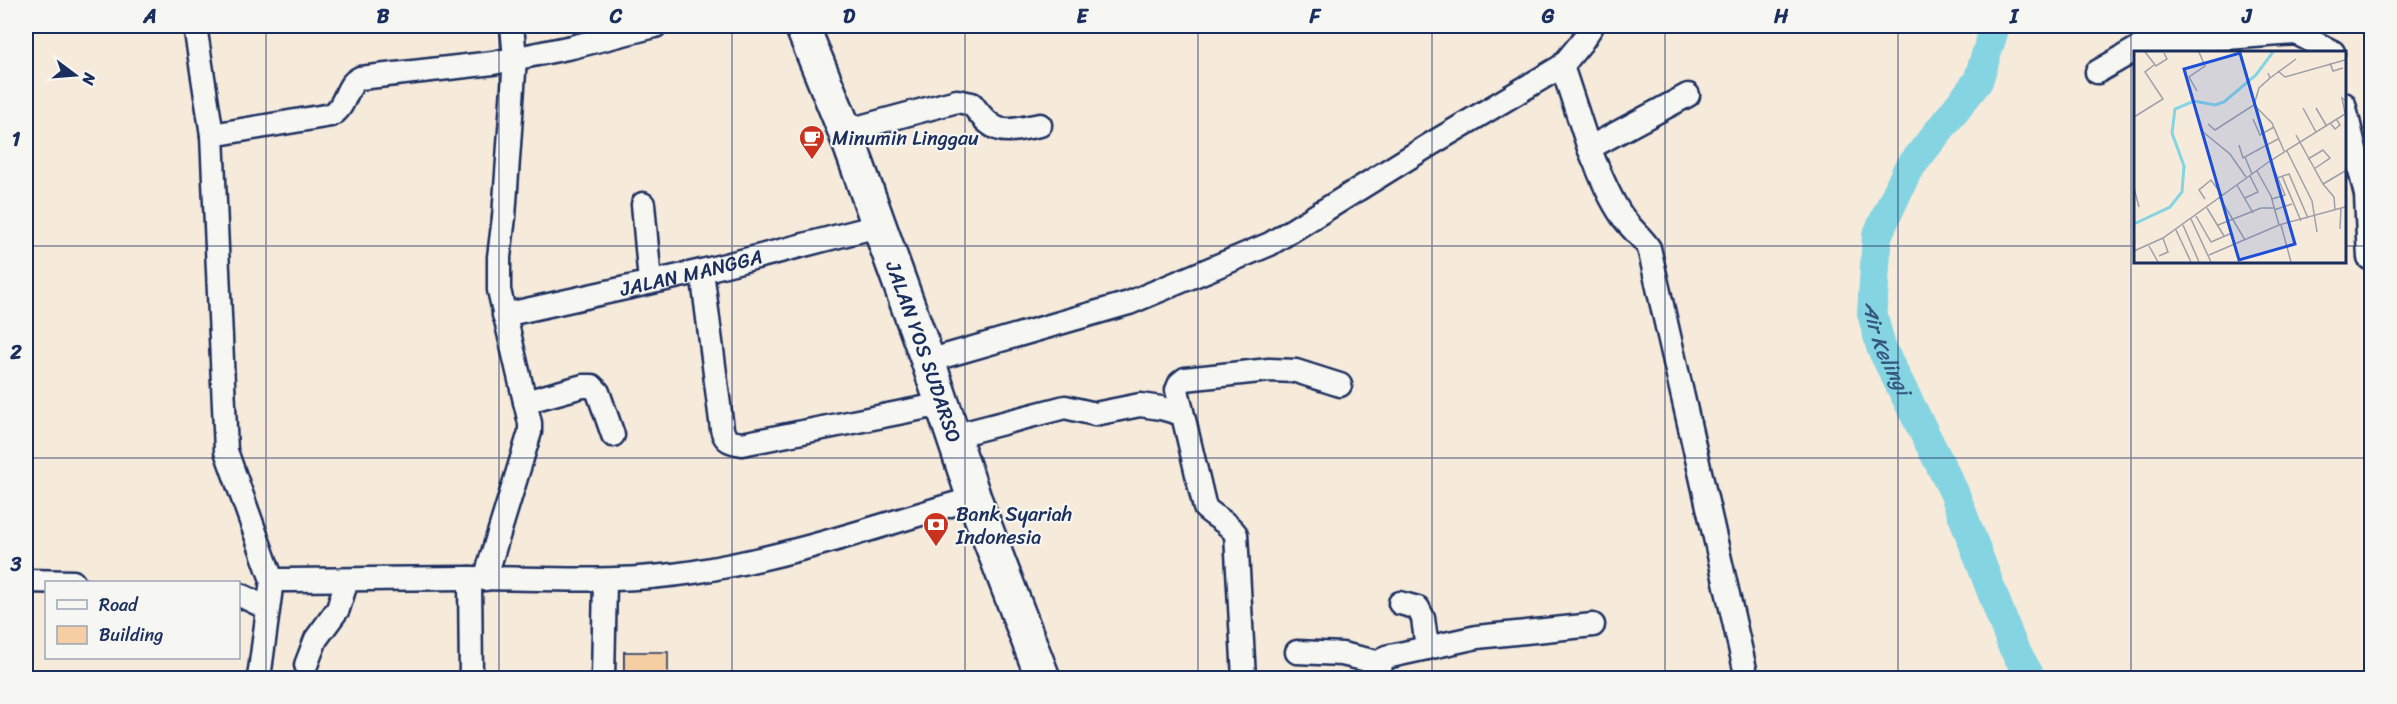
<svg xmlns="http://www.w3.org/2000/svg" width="2397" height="704" viewBox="0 0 2397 704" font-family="Sriracha,sans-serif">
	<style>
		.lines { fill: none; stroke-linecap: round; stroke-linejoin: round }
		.river { stroke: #85d4e2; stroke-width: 30 }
		.minor-casing { stroke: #1b2f5e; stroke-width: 27 }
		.highway-casing { stroke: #1b2f5e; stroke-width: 38 }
		.minor { stroke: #f6f6f2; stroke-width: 22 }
		.highway { stroke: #f6f6f2; stroke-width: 33 }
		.wall { fill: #d3b18d; stroke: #1b2f5e; stroke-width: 1.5 }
		.building { fill: #f5cea4; stroke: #1b2f5e; stroke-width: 1.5 }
		.grid { fill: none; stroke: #1b2f5e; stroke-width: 1.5; stroke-opacity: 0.55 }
		.labels { text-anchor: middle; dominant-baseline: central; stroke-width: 4.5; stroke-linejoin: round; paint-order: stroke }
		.poi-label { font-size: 20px; fill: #1b2f5e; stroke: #f6f6f2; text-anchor: start }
		.street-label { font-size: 20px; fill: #1b2f5e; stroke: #f6f6f2 }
		.water-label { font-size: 21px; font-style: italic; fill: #36587f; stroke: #f6f6f2 }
		.inset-river { fill: none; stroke: #85d4e2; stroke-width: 3 }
		.inset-road { fill: none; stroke: #9e9fa9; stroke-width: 1.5 }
		.view { fill: #1d4ed8; fill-opacity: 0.15; stroke: #1d4ed8; stroke-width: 3 }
		.inset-edge { fill: none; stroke: #1b2f5e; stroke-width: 3 }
		.neatline { fill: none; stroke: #1b2f5e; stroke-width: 2 }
		.grid-label { font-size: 20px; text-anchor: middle; font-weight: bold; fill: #1b2f5e }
	</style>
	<rect width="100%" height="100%" fill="#f6eadb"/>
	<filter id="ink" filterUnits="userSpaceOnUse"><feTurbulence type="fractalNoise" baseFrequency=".0167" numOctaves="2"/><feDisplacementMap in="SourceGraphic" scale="12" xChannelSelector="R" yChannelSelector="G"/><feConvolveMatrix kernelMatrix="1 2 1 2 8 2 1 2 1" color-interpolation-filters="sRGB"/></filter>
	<g filter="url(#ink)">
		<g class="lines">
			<path class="river" id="s1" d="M1995 26 1978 81 1907 171 1877 236 1872 313 1881 347 1954 492 2012 645 2031 678"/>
			<defs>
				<g id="minor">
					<path d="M195 26 212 135 226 451 272 580 259 678"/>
					<path d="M1562 66 1589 148"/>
					<path d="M2097 72 2145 44 2296 33 2333 52"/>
					<path d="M1688 95 1589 148C1599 171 1608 196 1622 216 1630 228 1641 236 1649 248L1747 678"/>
					<path d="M2344 104 2366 195 2369 258H2372"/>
					<path d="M845 131 957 101 972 104C996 137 1003 132 1040 125"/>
					<path d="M212 135 331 115C347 107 344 85 360 78L493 63 572 47 655 26"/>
					<path d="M643 204 650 282"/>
					<path d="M702 271 722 429C725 441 730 442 742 444L943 404"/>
					<path id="s2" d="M504 315 702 271 878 226"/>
					<path d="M928 361 1129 303 1270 244 1431 144 1562 66 1581 43 1592 26"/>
					<path d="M525 402 583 386H592L598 392 613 435"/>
					<path d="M953 436 1065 407 1095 414 1140 405 1161 408 1182 414"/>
					<path d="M470 578 471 678"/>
					<path d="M485 579 530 432V423L499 290V257L504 217 515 58 512 26"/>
					<path d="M272 580C337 580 402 578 467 578 543 578 618 584 694 572 789 557 882 525 974 498"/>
					<path d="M26 581 73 582"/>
					<path d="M238 594 267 608"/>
					<path d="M1400 603 1418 608 1423 618 1427 648"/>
					<path d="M1297 652 1342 654 1381 663"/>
					<path d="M306 665 316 639 338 609 347 580"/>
					<path d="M603 678 605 581"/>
					<path d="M1244 678 1236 534C1227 522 1216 518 1205 508L1177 390 1180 383 1185 379 1269 370 1296 371 1340 385"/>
					<path d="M1379 678 1381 663 1386 657 1477 637 1593 625"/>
				</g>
				<g id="highway">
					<path id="s3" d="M802 26 845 131 928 361 974 498 1043 678"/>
				</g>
			</defs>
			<use href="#minor" class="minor-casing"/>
			<use href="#highway" class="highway-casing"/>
			<use href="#minor" class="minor"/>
			<use href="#highway" class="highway"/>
		</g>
		<path class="wall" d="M624 652 668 678H624Z"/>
		<path class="building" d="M624 652H668V678H630V674H624Z"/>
	</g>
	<path class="grid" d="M266 26V678M499 26V678M732 26V678M965 26V678M1198 26V678M1432 26V678M1665 26V678M1898 26V678M2131 26V678M26 246H2136M2344 246H2372M26 458H2372"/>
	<defs>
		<symbol id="cafe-pin" viewBox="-11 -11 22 30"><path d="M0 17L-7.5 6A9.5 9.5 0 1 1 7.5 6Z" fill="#c8321e" stroke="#f6f6f2"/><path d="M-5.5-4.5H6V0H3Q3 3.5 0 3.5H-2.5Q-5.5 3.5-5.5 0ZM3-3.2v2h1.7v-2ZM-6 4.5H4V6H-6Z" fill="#fff"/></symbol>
		<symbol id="bank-pin" viewBox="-11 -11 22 30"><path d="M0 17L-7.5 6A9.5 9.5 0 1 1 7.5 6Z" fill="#c8321e" stroke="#f6f6f2"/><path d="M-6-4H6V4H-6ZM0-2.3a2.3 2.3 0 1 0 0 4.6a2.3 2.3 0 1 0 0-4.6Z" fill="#fff"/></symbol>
	</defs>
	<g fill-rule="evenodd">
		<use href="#cafe-pin" x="797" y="123" width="30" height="40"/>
		<use href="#bank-pin" x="921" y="510" width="30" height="40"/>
	</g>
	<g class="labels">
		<g class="poi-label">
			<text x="832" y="138">Minumin Linggau</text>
			<text x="956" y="514">Bank Syariah<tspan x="956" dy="23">Indonesia</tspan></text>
		</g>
		<g class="street-label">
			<text stroke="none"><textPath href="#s2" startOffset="192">JALAN MANGGA</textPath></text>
			<text stroke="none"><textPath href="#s3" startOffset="348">JALAN YOS SUDARSO</textPath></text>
		</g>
		<g class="water-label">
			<text stroke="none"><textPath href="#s1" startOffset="360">Air Kelingi</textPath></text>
		</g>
	</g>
	<g transform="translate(2134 51)">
		<rect width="212" height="212" fill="#f6eadb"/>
		<path class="inset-river" d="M0 173 36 156 48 141 50 115 38 82 41 58 60 50 81 54 90 51 122 24 139 1"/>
		<path class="inset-road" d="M11 1 22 15 33 8 30 2M196 12 199 20 209 17M144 20 151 26 211 9M136 27 162 8M63 40 55 26 71 15 65 1M120 54 138 72 150 100M169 57 182 81M182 57 192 74M211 62 208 47 211 49M0 66 29 48 11 21 20 14M119 68 126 84 140 76M74 73 81 79 120 54 125 37 136 27 134 22M197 73 201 78 206 74 203 69M69 81 96 103 112 126M162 84 189 133 200 146 201 159M105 94 109 107 144 88M153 100 178 150 183 181M111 106 118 123M174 108 189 99 196 107 180 118M137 111 151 144 138 148M123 120 137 145 145 174M148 125 167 170M143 127 155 123 174 167M189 133 211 120M103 134 119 162M0 137 5 156M86 147 111 189M111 147 124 141 116 125M71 148 65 139 77 129 88 144M73 157 90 185M140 159 158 153M62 165 77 191 98 182M57 168 77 211M49 174 65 211M84 174 127 157H140M147 174 157 211M206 178 207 157M42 179 57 211M15 195 24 211M0 200 29 187 136 110 211 63M75 204 145 174 211 156M25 205 34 201 29 187"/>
		<path class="view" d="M106 2 161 193 105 209 50 18Z"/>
		<rect width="212" height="212" class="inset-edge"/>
	</g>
	<rect width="2397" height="704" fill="none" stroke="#f6f6f2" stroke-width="66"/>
	<rect x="45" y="581" width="195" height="78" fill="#f6f6f2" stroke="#9ea6b7" stroke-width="1.5"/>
	<rect x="57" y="600" width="30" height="9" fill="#f6f6f2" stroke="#9ea6b7" stroke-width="1.5"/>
	<text x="99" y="611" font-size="18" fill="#1b2f5e">Road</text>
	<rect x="57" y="626" width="30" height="18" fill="#f5cea4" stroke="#9ea6b7" stroke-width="1.5"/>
	<text x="99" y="641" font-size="18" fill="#1b2f5e">Building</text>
	<g transform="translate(75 75) rotate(106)" stroke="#f6f6f2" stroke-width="4.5" paint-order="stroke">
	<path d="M0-4.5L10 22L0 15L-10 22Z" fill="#1b2f5e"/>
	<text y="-9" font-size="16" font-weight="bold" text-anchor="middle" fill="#1b2f5e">N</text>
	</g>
	<rect x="33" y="33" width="2331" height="638" class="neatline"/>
	<g class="grid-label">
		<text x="150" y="23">A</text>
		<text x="383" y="23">B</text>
		<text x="616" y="23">C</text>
		<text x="849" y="23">D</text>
		<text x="1082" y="23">E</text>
		<text x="1315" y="23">F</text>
		<text x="1548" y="23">G</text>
		<text x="1781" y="23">H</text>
		<text x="2014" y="23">I</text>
		<text x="2247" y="23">J</text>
		<text x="16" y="146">1</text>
		<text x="16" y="359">2</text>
		<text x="16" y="571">3</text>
	</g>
</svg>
